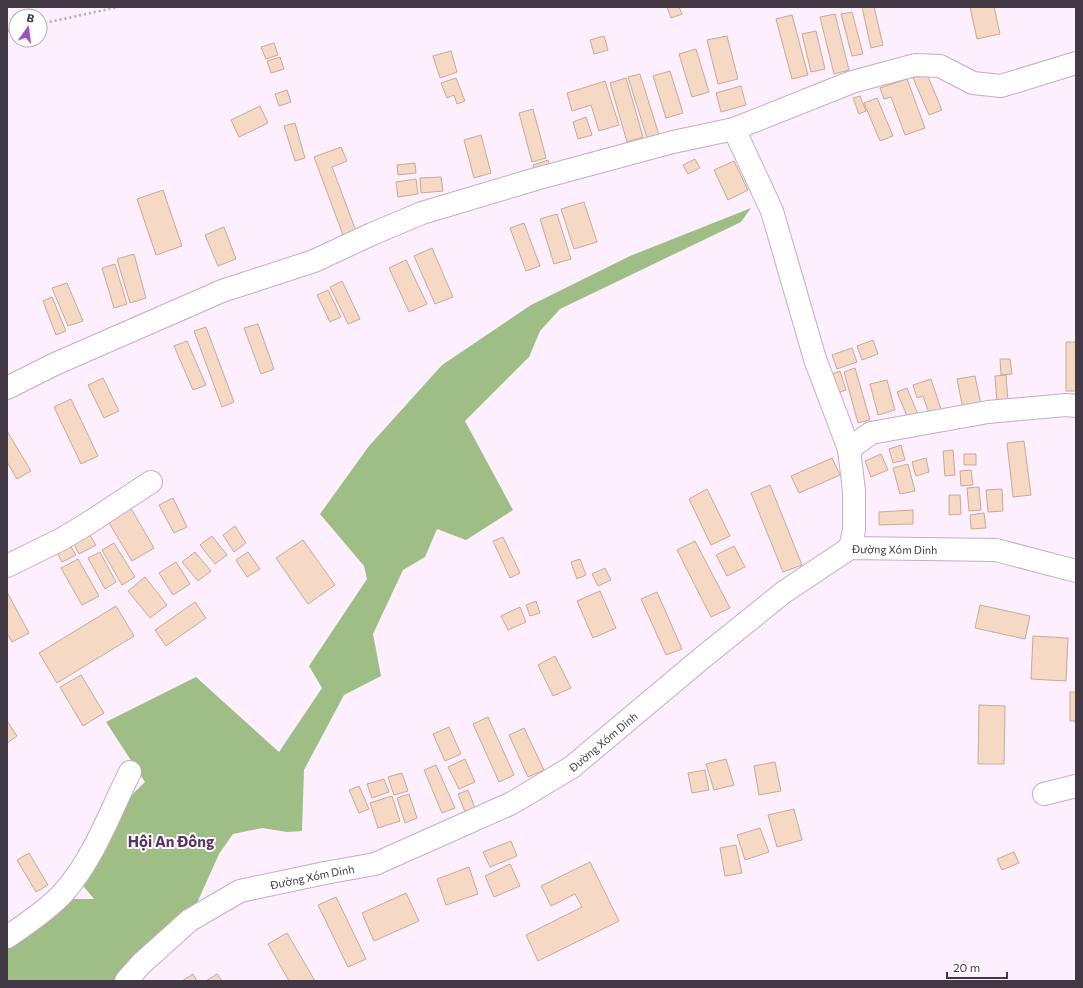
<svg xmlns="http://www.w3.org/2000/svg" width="1083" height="988" viewBox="0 0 1083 988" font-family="Commissioner,sans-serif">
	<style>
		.forest { fill: #9ebe85 }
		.building { fill: #f6d9c4; stroke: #c6aa97 }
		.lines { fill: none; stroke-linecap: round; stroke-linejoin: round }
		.minor-casing { stroke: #c3acc5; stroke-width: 24 }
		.path { stroke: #b6a9b7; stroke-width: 2.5; stroke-dasharray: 2 3; stroke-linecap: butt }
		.minor { stroke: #fff; stroke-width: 22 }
		.labels { text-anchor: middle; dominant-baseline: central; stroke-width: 4; stroke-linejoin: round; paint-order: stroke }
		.street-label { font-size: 11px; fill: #433944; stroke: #fff }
		.district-label { font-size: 15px; font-weight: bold; fill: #5a3269; stroke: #fff }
	</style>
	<rect width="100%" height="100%" fill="#fdeffe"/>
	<path class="forest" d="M751 208 741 222 560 309 540 331 529 357 465 421 513 510 466 540 437 529 425 557 403 570 373 634 381 676 344 695 304 770 302 831 287 832 262 828 233 834 219 854 197 903 116 981H7V935L64 899H94L80 882 94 832 145 782 106 722 196 677 279 752 322 688 309 666 367 579 364 566 320 514 369 446 442 365 531 305 630 256Z"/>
	<path class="building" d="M667 7H679L682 14 671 18Z
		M862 7H874L883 45 871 48Z
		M970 7H994L1000 34 977 39Z
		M852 12 863 54 852 56 841 14Z
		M835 14 849 70 834 74 820 17Z
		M792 15 808 75 792 79 776 19Z
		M816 31 825 69 811 72 802 34Z
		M604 36 608 50 594 54 590 40Z
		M727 36 738 79 718 84 707 40Z
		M274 43 278 55 266 59 261 47Z
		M696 49 709 92 692 97 679 54Z
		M451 51 457 72 440 78 433 56Z
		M280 57 284 69 271 73 267 61Z
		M670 71 683 113 666 118 653 76Z
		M926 72 942 110 929 115 913 78Z
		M640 74 659 135 647 138 628 77Z
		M456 78 465 101 457 104 454 95 447 98 441 83Z
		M626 78 643 137 627 142 610 83Z
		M907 79 925 128 905 135 891 97 884 99 880 88Z
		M605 81 619 125 599 131 591 105 572 111 567 93Z
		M741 86 746 105 721 112 716 93Z
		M287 90 291 102 279 106 275 94Z
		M860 96 866 111 859 114 853 98Z
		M877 98 893 136 880 141 864 103Z
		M260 106 268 123 239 137 231 120Z
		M533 109 546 158 532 162 519 113Z
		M586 117 592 135 578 139 573 122Z
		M295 123 305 158 295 161 284 126Z
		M481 135 491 173 474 178 464 140Z
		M341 147 347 161 332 167 356 231 343 235 314 157Z
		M695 159 700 168 688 174 683 165Z
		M548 160 552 174 537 178 533 165Z
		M734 161 748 190 728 200 714 170Z
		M415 163 416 173 398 175 397 165Z
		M441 177 443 191 421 193 420 178Z
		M416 179 418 194 398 197 396 182Z
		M163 190 182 246 156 255 137 199Z
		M584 202 597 242 574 249 561 209Z
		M557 214 571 259 554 264 540 219Z
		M524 223 540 266 526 271 510 228Z
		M224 227 236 259 218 266 205 235Z
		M432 248 453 297 435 304 414 256Z
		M134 254 146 298 130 303 117 259Z
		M406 260 427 304 409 312 389 268Z
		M115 264 127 304 114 308 102 268Z
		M342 281 360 319 348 324 330 287Z
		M67 283 83 321 68 326 52 288Z
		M328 290 341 317 330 322 317 295Z
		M52 297 66 331 56 335 43 301Z
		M258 324 274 369 261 374 244 328Z
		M206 327 234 402 222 407 194 331Z
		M873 340 878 354 862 360 857 346Z
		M187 341 206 385 193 390 174 346Z
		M1066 342H1076V391H1066Z
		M852 348 857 362 837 369 832 355Z
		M1000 359H1010L1012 374 1001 375Z
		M855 368 870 420 858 423 844 372Z
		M840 371 846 390 835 394 829 375Z
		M1006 375 1008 402 997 403 995 376Z
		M975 376 982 410 964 414 957 379Z
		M103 378 119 411 104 418 88 385Z
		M931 379 943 415 931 419 923 396 917 398 913 385Z
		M887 380 895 410 878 415 870 384Z
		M907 388 919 417 909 421 897 392Z
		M71 399 98 456 81 464 54 407Z
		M7 431 31 471 17 479 7 462Z
		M1024 441 1031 495 1013 497 1007 443Z
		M901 445 905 460 893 463 889 449Z
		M953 450 955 475 945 476 943 451Z
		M881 454 888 470 871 477 865 461Z
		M964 454H976V465H964Z
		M832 458 840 475 799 493 791 476Z
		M926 458 929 472 916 476 912 462Z
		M908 464 915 491 900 494 893 468Z
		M971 470 973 485 961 486 960 471Z
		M770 485 802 565 783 572 751 493Z
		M979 487 981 510 969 511 967 488Z
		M707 489 730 536 711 545 689 499Z
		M1002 489 1003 511 988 512 986 490Z
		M949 495H960L961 514 949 515Z
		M173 498 187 527 174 533 159 505Z
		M129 505 154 548 132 561 106 518Z
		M913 510V524L879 525V512Z
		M984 513 986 528 971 529 970 515Z
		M235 526 246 543 234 552 223 535Z
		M88 532 96 545 79 554 72 540Z
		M212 536 227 555 215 564 200 545Z
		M503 537 520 573 510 578 493 541Z
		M303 540 335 585 308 604 276 558Z
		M695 541 730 608 711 617 677 550Z
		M68 542 76 555 62 562 55 549Z
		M114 543 135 577 122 585 102 550Z
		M734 546 745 567 727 576 716 555Z
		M100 552 116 582 105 589 88 558Z
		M195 552 211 571 198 581 182 562Z
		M248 552 260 569 247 577 236 560Z
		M78 559 99 596 82 605 61 568Z
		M580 559 586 575 577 579 571 562Z
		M176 562 190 584 173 595 159 573Z
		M605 568 611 580 598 586 592 574Z
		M145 577 167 605 150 618 128 591Z
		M600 591 616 628 593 638 577 601Z
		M7 592 29 633 12 642 7 633Z
		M657 592 682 649 666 655 641 599Z
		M536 601 540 613 530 616 526 605Z
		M195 602 206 618 166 646 155 630Z
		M980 605 1030 616 1025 639 975 628Z
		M116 606 134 636 57 683 39 653Z
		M520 607 526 622 508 630 501 616Z
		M1033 636 1068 638 1066 681 1031 679Z
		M555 656 571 688 553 696 538 665Z
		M81 675 104 713 83 726 60 687Z
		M1070 692H1076V721H1070Z
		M979 705 1005 706 1004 764H978Z
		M488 717 514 775 499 782 473 724Z
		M7 721 17 736 7 743Z
		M449 727 461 754 445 761 433 734Z
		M524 728 544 770 528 777 509 735Z
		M465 759 475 782 459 789 448 767Z
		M726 759 734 785 714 790 706 764Z
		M775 762 781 791 759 795 754 766Z
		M436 765 455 808 442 813 424 770Z
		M705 770 709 790 692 793 688 773Z
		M402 773 408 791 394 795 388 777Z
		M384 779 389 792 372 798 367 784Z
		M359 786 369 809 359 813 349 790Z
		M468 790 475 808 465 812 458 794Z
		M409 794 417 818 405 823 397 798Z
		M392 796 400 821 378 828 370 803Z
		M794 809 802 840 777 847 768 815Z
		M760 828 769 852 745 860 737 835Z
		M511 841 517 856 490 867 483 852Z
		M736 845 742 873 725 876 720 848Z
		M1014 852 1019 863 1002 870 997 859Z
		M29 853 48 885 36 892 17 860Z
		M590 862 619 921 538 961 526 935 582 907 575 894 551 906 541 886Z
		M510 864 520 886 494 897 485 876Z
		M469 867 478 894 446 905 437 879Z
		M406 893 419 921 374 941 362 913Z
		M336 897 366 959 348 967 318 905Z
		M287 933 315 981H289L268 944Z
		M193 974 197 981H182Z
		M217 974 222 981H206Z"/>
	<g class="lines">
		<defs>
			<g id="minor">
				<path d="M734 129 772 211 815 359 849 449 854 491V530L850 548"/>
				<path d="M7 388 55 364 222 291 314 261 372 234 422 213 536 179 673 142 734 129 852 82 915 65 940 66 973 83 1001 86 1076 63"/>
				<path d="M849 449 871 433 988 412 1066 405 1076 406"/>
				<path d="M7 566 60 540 87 524 151 482"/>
				<path d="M1044 794 1076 786"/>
				<path d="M7 937C25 925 50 908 64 892 94 858 110 812 130 772"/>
				<path id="s1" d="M126 981 141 964 190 920 240 891 325 873 375 864 512 803 572 767 702 658 784 592 850 548 996 550 1076 571"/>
			</g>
		</defs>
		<use href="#minor" class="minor-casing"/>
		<path class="path" d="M40 24 118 7
			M7 31 16 29"/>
		<use href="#minor" class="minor"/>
	</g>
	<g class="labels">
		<g class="street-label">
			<text stroke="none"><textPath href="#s1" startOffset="903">Đường Xóm Dinh</textPath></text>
			<text stroke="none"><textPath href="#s1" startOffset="544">Đường Xóm Dinh</textPath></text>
			<text stroke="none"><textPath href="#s1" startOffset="220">Đường Xóm Dinh</textPath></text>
		</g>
		<g class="district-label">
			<text x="171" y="841">Hội An Đông</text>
		</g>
	</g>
	<rect width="1083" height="988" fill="none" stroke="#433944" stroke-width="16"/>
	<g transform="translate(28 28) rotate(14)"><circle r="19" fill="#ffffff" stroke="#b4b0b4"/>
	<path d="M0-3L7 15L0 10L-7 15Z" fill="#a250c0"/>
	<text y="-6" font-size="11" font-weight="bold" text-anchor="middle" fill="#433944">B</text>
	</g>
	<path d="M947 972v6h60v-6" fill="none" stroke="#433944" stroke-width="2"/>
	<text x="953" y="972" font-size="12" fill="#433944" stroke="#ffffff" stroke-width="3" paint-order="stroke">20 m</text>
</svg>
